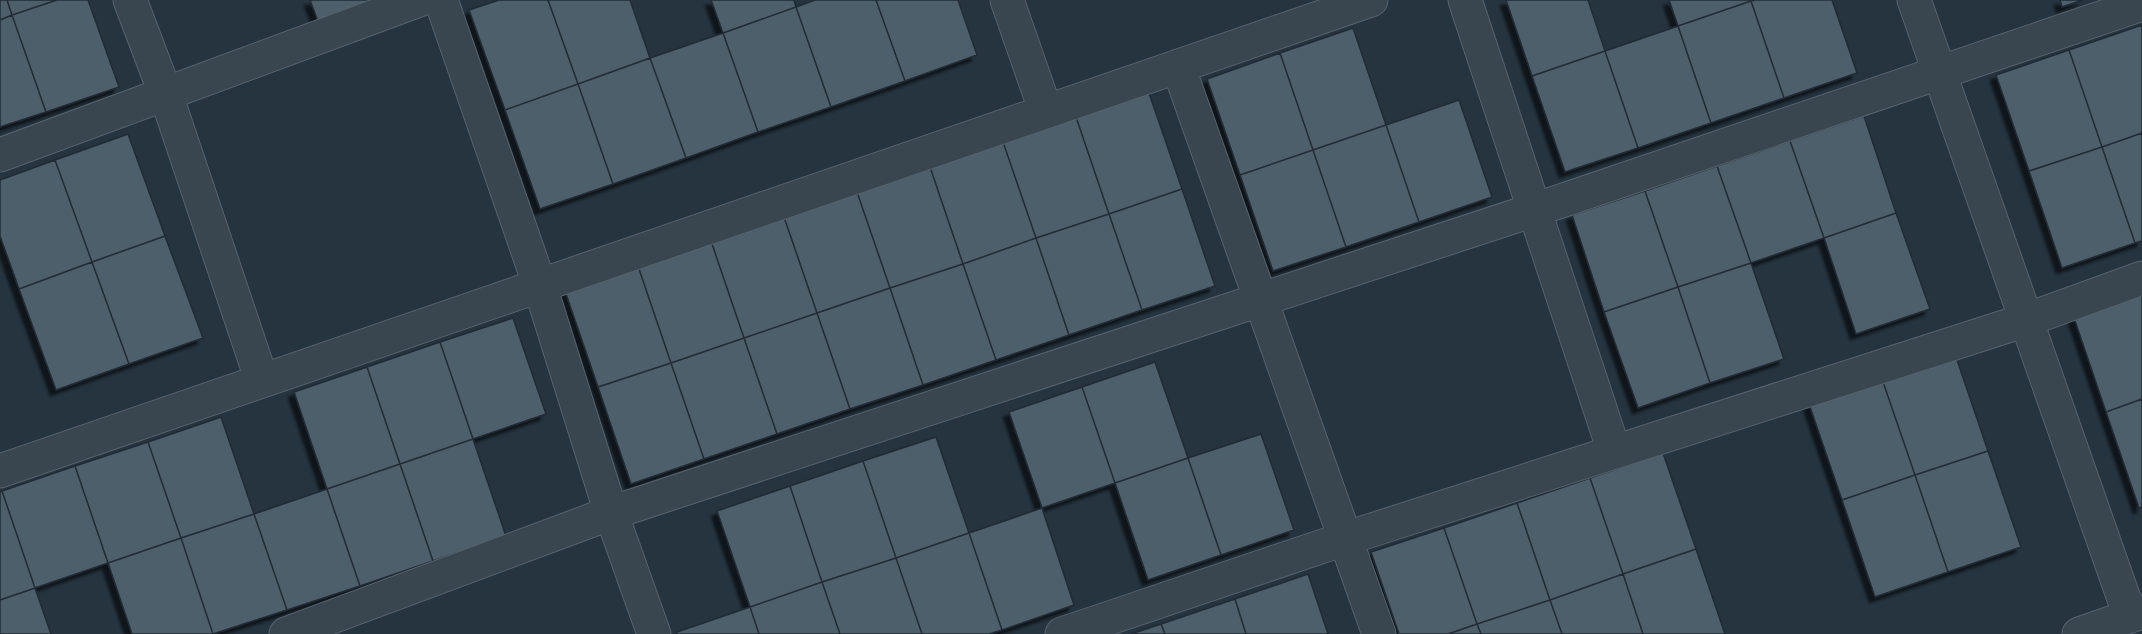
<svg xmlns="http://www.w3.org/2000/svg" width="2142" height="634" viewBox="0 0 2142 634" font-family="'Work Sans',sans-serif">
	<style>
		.building { fill: #4e5e6a; stroke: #202c36; stroke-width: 1.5; filter: url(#shadow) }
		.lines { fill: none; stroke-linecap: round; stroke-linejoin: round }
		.minor-casing { stroke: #57636d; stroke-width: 35 }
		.tertiary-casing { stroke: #57636d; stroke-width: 35 }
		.minor { stroke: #39454f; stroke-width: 33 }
		.tertiary { stroke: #39454f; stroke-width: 33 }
	</style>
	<defs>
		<filter id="shadow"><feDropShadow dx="-5.5" dy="5.5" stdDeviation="1.5" flood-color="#0009"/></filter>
	</defs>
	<rect width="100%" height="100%" fill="#25343f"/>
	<path class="building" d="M0 0H7L12 15 0 20Z
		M7 0H57L12 15Z
		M57 0H88L119 87 46 112 12 15Z
		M310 0H387L319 24Z
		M499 0H548L578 84 505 110 469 10Z
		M548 0H630L650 58 578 84Z
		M711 0H794L796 7 723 33Z
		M815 0H876L905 81 831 107 796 7Z
		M876 0H958L977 55 905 81Z
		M1506 0H1588L1605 51 1532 76Z
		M1669 0H1751V1L1678 26Z
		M1755 0H1832L1857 73 1784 98 1751 1Z
		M2060 0H2083L2062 7Z
		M1751 1 1784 98 1711 123 1678 26Z
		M796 7 831 107 758 132 723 33Z
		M12 15 46 112 0 127V20Z
		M2142 25V133L2102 147 2069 50Z
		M1678 26 1711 123 1638 148 1605 51Z
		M1353 28 1386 125 1313 150 1280 53Z
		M723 33 758 132 686 158 650 58Z
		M2069 50 2102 147 2029 171 1996 75Z
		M1605 51 1638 148 1565 172 1532 76Z
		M1280 53 1313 150 1240 175 1207 79Z
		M650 58 686 158 613 184 578 84Z
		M578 84 613 184 540 209 505 110Z
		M1149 93 1182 189 1109 214 1076 117Z
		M1459 100 1492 197 1419 222 1386 125Z
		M1864 116 1896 213 1824 238 1790 141Z
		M1076 117 1109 214 1036 238 1003 142Z
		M1386 125 1419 222 1346 247 1313 150Z
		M2142 133V241L2135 243 2102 147Z
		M128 134 165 236 92 262 55 160Z
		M1790 141 1824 238 1751 263 1717 166Z
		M1003 142 1036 238 963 264 930 167Z
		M2102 147 2135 243 2062 268 2029 171Z
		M1313 150 1346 247 1273 271 1240 175Z
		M55 160 92 262 19 289 0 236V180Z
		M1717 166 1751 263 1678 287 1645 191Z
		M930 167 963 264 890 288 857 192Z
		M1182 189 1215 286 1142 310 1109 214Z
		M1645 191 1678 287 1604 312 1572 215Z
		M857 192 890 288 817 313 784 217Z
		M1896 213 1930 309 1856 334 1824 238Z
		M1109 214 1142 310 1069 335 1036 238Z
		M784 217 817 313 744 338 711 241Z
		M165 236 203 338 129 364 92 262Z
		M1036 238 1069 335 996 360 963 264Z
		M711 241 744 338 671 363 638 266Z
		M92 262 129 364 56 390 19 289Z
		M1751 263 1784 359 1710 383 1678 287Z
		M963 264 996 360 923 385 890 288Z
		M638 266 671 363 598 387 565 291Z
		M1678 287 1710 383 1638 408 1604 312Z
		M890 288 923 385 850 409 817 313Z
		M2142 291V399L2106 412 2073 315Z
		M817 313 850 409 777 434 744 338Z
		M513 318 546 414 473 439 440 342Z
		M744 338 777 434 704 459 671 363Z
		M440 342 473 439 400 464 367 367Z
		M1955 354 1988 451 1915 475 1882 379Z
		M1155 362 1188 458 1115 483 1082 387Z
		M671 363 704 459 631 484 598 387Z
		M367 367 400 464 327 489 294 392Z
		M1882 379 1915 475 1842 500 1809 404Z
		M1082 387 1115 483 1042 508 1009 412Z
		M2142 399V507L2139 508 2106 412Z
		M221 417 254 514 181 538 148 442Z
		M1261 434 1294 530 1221 555 1188 458Z
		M936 437 969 533 896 558 863 461Z
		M473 439 506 536 433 561 400 464Z
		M148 442 181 538 108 563 75 466Z
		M1988 451 2021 547 1948 572 1915 475Z
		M1663 453 1696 549 1623 574 1590 478Z
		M1188 458 1221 555 1148 580 1115 483Z
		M863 461 896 558 822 582 790 486Z
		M400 464 433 561 360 586 327 489Z
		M75 466 108 563 35 588 2 491Z
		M1915 475 1948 572 1875 597 1842 500Z
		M1590 478 1623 574 1550 600 1517 503Z
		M790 486 822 582 750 607 717 511Z
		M327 489 360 586 287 610 254 514Z
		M2 491 35 588 0 600V492Z
		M1517 503 1550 600 1477 624 1444 528Z
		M1042 508 1074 605 1002 630 969 533Z
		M254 514 287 610 213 634 181 538Z
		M1444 528 1477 624 1448 634H1399L1371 552Z
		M969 533 1002 630 989 634H922L896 558Z
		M181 538 213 634H132L108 563Z
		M1696 549 1725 634H1643L1623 574Z
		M896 558 922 634H840L822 582Z
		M1308 574 1328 634H1246L1235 599Z
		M1623 574 1643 634H1562L1550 600Z
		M822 582 840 634H759L750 607Z
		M35 588 51 634H0V600Z
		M1235 599 1246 634H1165L1161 624Z
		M1550 600 1562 634H1481L1477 624Z
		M750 607 759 634H677V632Z
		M1161 624 1165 634H1131Z
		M1477 624 1481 634H1448Z"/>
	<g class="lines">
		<defs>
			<path id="minor" d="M130 0 166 95 262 381
				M441 0 540 286 611 513 654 634
				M1007 0 1046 112
				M1465 0 1614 451
				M1178 66 1379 634
				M0 155 419 0
				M0 471 1371 0
				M286 634 611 513 1558 202 2142 4
				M1062 634 1344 539 2026 320 2142 278"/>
			<path id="tertiary" d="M1914 0 2130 616
				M2079 634 2142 612"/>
		</defs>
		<use href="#minor" class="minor-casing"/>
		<use href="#tertiary" class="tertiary-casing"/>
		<use href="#minor" class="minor"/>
		<use href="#tertiary" class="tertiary"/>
	</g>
</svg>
